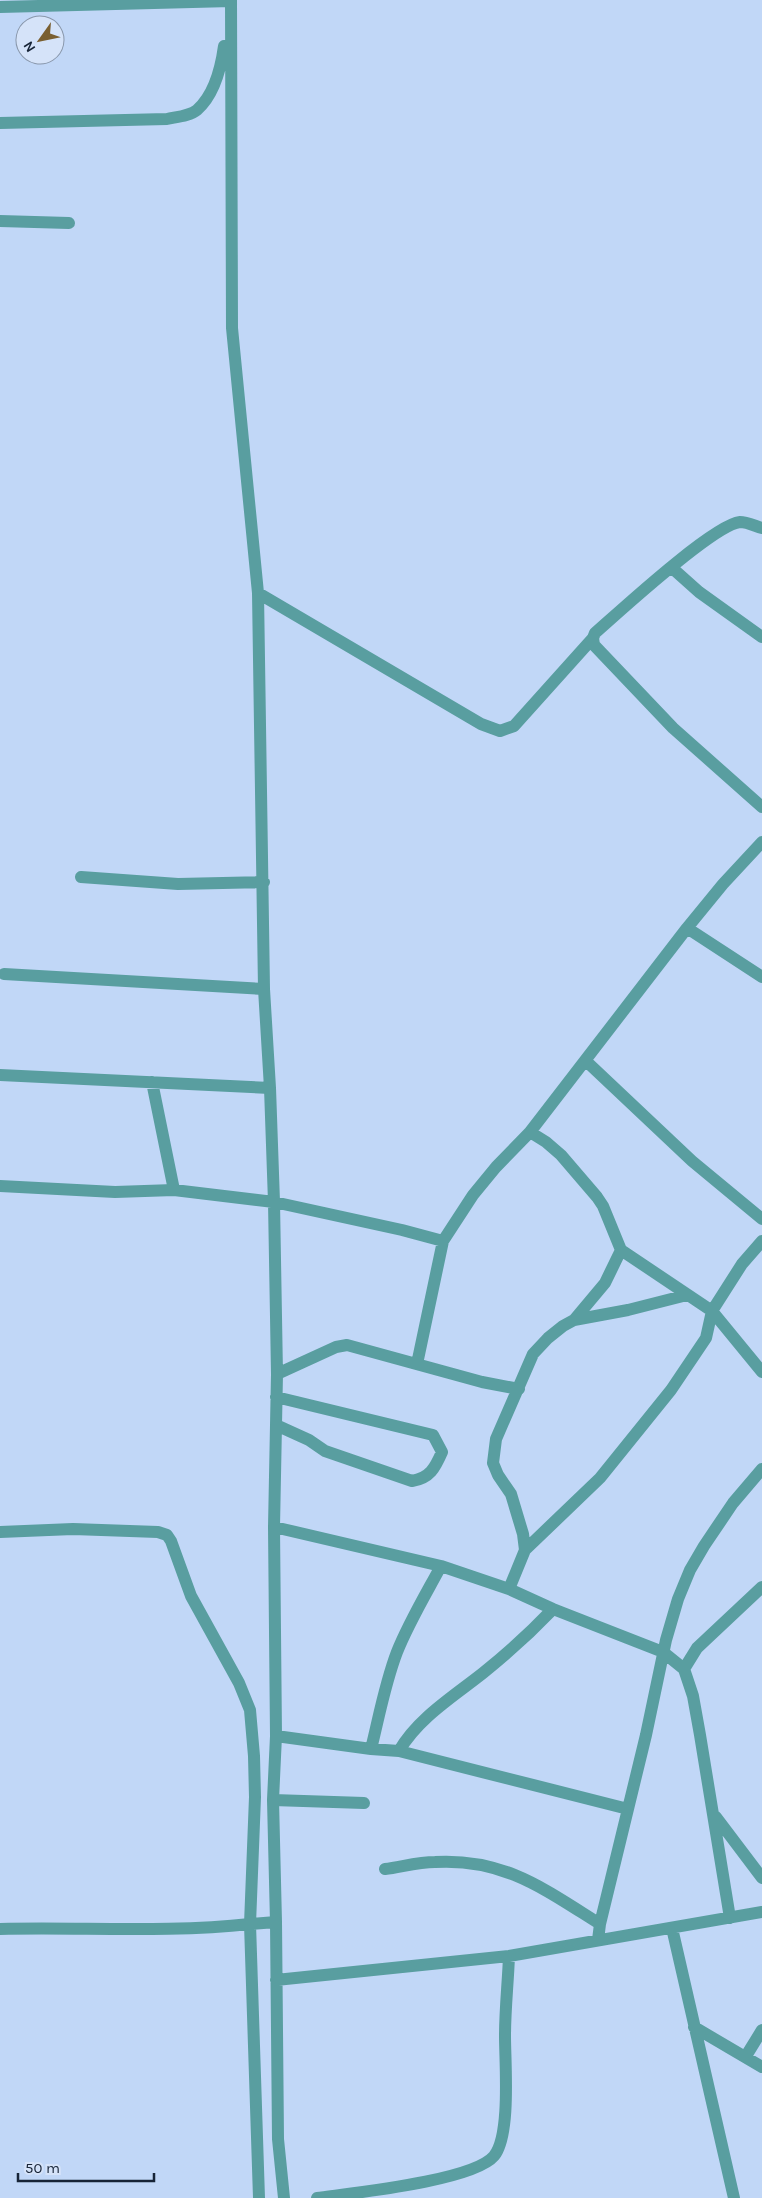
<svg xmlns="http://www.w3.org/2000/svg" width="762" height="2198" viewBox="0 0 762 2198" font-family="Karla,sans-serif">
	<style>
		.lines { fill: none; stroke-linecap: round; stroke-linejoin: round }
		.street { stroke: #599ea0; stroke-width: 12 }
	</style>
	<rect width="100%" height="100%" fill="#c1d7f7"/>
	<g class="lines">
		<path class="street" d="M231 0 232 328 258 593 264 989 270 1088 274 1202 277 1374 274 1527 276 1736 273 1800 276 1922 278 2139 284 2198
			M0 7 231 1
			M0 123 167 119C176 117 190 116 197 110 215 94 221 68 224 46
			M0 221 69 223
			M671 567 699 592 762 637
			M258 593 481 724 500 731 514 726 593 638 595 633C619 612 713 525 740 522 747 522 755 526 762 528
			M593 638 594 645 673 728 762 807
			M81 877 178 884 264 882
			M687 928 762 977
			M4 974 264 989
			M586 1061 692 1161 762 1219
			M0 1075 270 1088
			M152 1082 174 1190
			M0 1186 115 1192 174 1190 274 1202 402 1230 443 1241 473 1195 496 1167 530 1132 687 928 723 884 762 842
			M621 1250 712 1311 762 1372
			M574 1320 628 1310 687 1295
			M417 1364 443 1241
			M277 1374 336 1347 347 1345 482 1382 519 1389
			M276 1425 309 1440 325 1451 412 1481C430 1478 435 1468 442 1452L433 1435 276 1397
			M274 1527 441 1566 509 1589 553 1609 663 1652 684 1669 693 1696 700 1735 730 1918
			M0 1532 73 1529 158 1532 167 1535 171 1541 191 1596 239 1683 250 1710 254 1756 255 1797 250 1924C167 1933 83 1927 0 1929
			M525 1550 523 1534 511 1494 498 1475 493 1463 496 1439 533 1354 548 1338 563 1326 574 1320 605 1283 621 1250 603 1206 597 1197 561 1155 546 1142 530 1132
			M509 1589 525 1550 600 1478 671 1390 706 1338 712 1311 742 1264 762 1241
			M684 1669 697 1648 762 1587
			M276 1736 371 1749 399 1751 628 1809
			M371 1749C379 1717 385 1683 397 1652 409 1622 426 1594 441 1566
			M399 1751C418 1718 454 1696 483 1673 508 1653 531 1632 553 1609
			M273 1800 364 1803
			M716 1817 762 1878
			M385 1869C401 1867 418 1862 435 1862 504 1858 544 1889 600 1924
			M672 1928 734 2198
			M598 1940 600 1924 646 1735 666 1640 678 1599 690 1570 704 1546 733 1503 762 1469
			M276 1980 509 1956 762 1912
			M694 2027 762 2067
			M746 2056 762 2030
			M259 2198 250 1924 276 1922
			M317 2198C352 2193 473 2181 494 2156 511 2135 505 2064 505 2036 505 2009 508 1983 509 1956"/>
	</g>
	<g transform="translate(40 40) rotate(237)"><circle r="24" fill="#d5e3f9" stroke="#8997ab"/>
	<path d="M0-4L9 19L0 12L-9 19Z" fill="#7a5f31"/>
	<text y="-8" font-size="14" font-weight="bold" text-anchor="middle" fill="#172437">N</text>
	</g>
	<path d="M18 2173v8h136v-8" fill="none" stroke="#172437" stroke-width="2.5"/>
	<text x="25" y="2173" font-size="15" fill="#172437" stroke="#d5e3f9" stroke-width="4" paint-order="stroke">50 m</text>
</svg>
